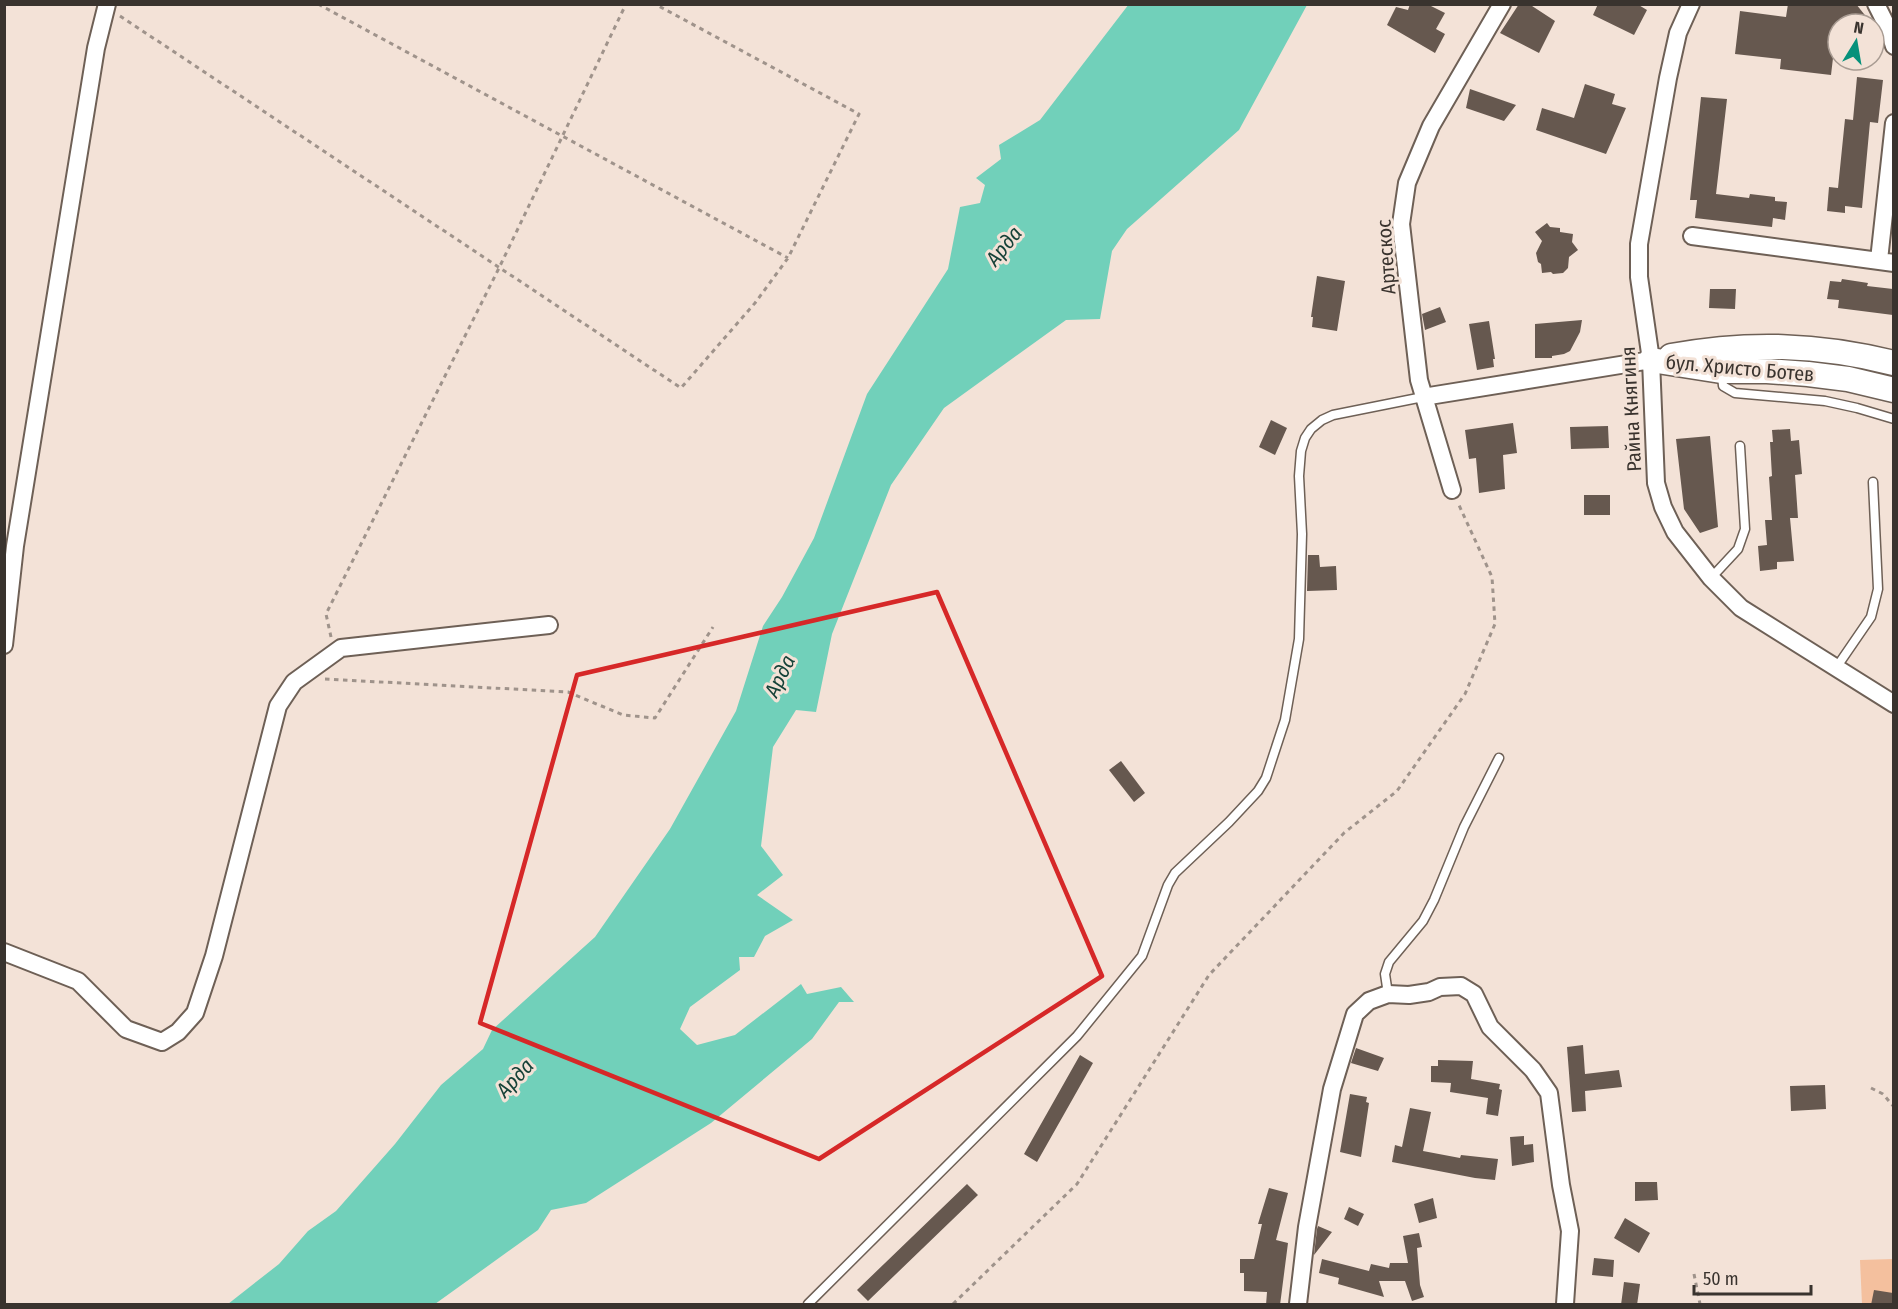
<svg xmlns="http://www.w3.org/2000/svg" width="1898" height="1309" viewBox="0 0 1898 1309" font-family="'Fira Sans Condensed',sans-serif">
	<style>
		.green { fill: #f4c09e }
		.water { fill: #71d0ba }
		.building { fill: #66584f }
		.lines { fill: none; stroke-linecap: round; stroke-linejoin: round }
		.lane-casing { stroke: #6e6056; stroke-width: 11 }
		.street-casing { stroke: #6e6056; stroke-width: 20 }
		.secondary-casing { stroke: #6e6056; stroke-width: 27 }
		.path { stroke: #9f938b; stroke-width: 3; stroke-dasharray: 4.5 4.5; stroke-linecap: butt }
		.lane { stroke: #fff; stroke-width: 8 }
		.street { stroke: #fff; stroke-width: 16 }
		.secondary { stroke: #fff; stroke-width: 24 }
		.marked { fill: none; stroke: #d62828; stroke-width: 4.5; stroke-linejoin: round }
		.labels { text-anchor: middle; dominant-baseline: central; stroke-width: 6; stroke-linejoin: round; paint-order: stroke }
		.street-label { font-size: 20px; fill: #39332e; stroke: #f3e2d7 }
		.water-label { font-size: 21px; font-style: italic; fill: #164238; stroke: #f3e2d7 }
	</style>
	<rect width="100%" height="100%" fill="#f3e2d7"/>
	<path class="green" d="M1893 1259V1304H1862L1860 1260Z"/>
	<path class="water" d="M1129 4 1307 5 1239 130 1127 229 1112 251 1100 319 1066 320 944 408 891 485 832 634 816 712 796 710 773 747 761 846 783 875 757 895 793 920 765 936 754 957H739L740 970 690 1007 680 1029 697 1045 735 1035 801 984 807 994 841 987 854 1002H839L812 1039 711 1123 586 1203 551 1210 538 1230 435 1304H228L279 1264 308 1231 336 1211 395 1144 441 1085 483 1049 492 1030 595 937 670 829 736 711 763 626 782 597 814 538 867 394 948 269 960 207 980 203 985 185 976 178 1001 159 999 145 1040 120Z"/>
	<path class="building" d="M1410 4H1427L1445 13 1436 29 1445 34 1435 53 1387 25 1396 7 1408 10Z
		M1519 4H1529L1555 21 1539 53 1500 33Z
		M1598 4H1637L1647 10 1634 35 1593 15Z
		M1788 4H1856L1872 24H1837L1831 75 1780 69 1781 59 1735 54 1740 11 1786 17Z
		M1857 77 1883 80 1878 123 1870 122 1862 208 1845 206V213L1827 211 1829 187 1838 188 1845 119 1853 120Z
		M1585 84 1615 94 1612 104 1626 108 1606 154 1536 130 1542 108 1574 118Z
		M1470 89 1516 105 1504 121 1466 108Z
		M1701 97 1727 99 1716 194 1749 198 1750 194 1775 197V201L1787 202 1785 220 1773 218 1772 227 1695 218 1697 200H1690Z
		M1547 223 1550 227 1560 228V232L1573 234 1572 242 1578 250 1569 257 1568 268 1563 273 1553 274 1551 272 1542 273 1541 264 1538 262 1536 253 1542 241 1535 232Z
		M1317 276 1345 281 1337 331 1312 327 1313 317H1311Z
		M1842 279 1868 283 1867 286 1893 289V315L1838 308 1839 300 1827 299 1830 281 1841 282Z
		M1710 289H1736L1735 309 1709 308Z
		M1440 307 1446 322 1425 330 1422 314Z
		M1582 320 1580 332 1570 351 1564 354 1552 356V358H1535V324Z
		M1489 321 1495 359H1493L1494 367 1477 370 1469 324Z
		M1271 420 1287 428 1275 455 1259 447Z
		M1513 423 1517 453 1503 455 1505 489 1479 493 1476 458 1469 459 1465 430Z
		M1608 426 1609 448 1571 449 1570 427Z
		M1790 429 1791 441 1799 440 1802 474 1795 475 1798 518H1790L1794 561 1777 562V569L1760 571 1758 546 1767 545 1765 520H1772L1769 477 1772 476 1770 442H1773L1772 430Z
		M1710 436 1718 527 1700 533 1684 509 1676 439Z
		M1584 495H1610V515H1584Z
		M1308 555H1319L1320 567 1336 566 1337 590 1307 591Z
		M1121 761 1145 793 1134 802 1109 770Z
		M1583 1045 1585 1074 1619 1070 1622 1087 1585 1091 1586 1111 1572 1112 1567 1047Z
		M1356 1048 1384 1058 1378 1071 1351 1063Z
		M1080 1055 1093 1063 1037 1162 1024 1154Z
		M1438 1060 1473 1061 1471 1079 1500 1084 1499 1089 1502 1090 1498 1116 1486 1114 1488 1098 1450 1092 1451 1083 1431 1082V1066H1438Z
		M1825 1085 1826 1109 1791 1111 1790 1086Z
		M1350 1094 1367 1097 1366 1102 1369 1103 1361 1157 1340 1152Z
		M1410 1108 1431 1112 1423 1151 1460 1158 1461 1155 1498 1159 1495 1180 1475 1178 1392 1162 1395 1145 1402 1147Z
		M1524 1136V1145L1533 1144 1534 1162 1512 1166 1510 1137Z
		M1635 1182H1657L1658 1200 1635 1201Z
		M967 1184 978 1195 868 1301 857 1290Z
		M1269 1188 1288 1193 1276 1240 1288 1243 1280 1305H1266L1267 1292 1244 1291V1273H1240V1259H1254L1262 1224H1258Z
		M1433 1198 1437 1218 1419 1223 1414 1204Z
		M1349 1207 1364 1214 1358 1226 1344 1219Z
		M1625 1218 1650 1233 1639 1253 1614 1238Z
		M1318 1226 1332 1232 1314 1255 1317 1229Z
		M1419 1233 1422 1247 1417 1248 1420 1285 1424 1297 1412 1301 1405 1281H1379L1384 1297 1338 1284 1339 1278 1319 1273 1322 1259 1369 1271 1371 1264 1389 1268 1390 1263H1408L1403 1236Z
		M1594 1258 1614 1260 1613 1277 1592 1275Z
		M1624 1282 1640 1284 1637 1305H1621Z
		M1874 1290 1893 1293V1305H1871Z"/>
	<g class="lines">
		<defs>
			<path id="lane" d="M1722 374 1723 386 1735 393 1825 401 1857 408 1894 419
				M1711 578 1738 549 1745 529 1740 446
				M1836 668 1871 617 1878 589 1873 482
				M1388 994 1385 974 1389 962 1423 921 1434 900 1464 827 1499 758
				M808 1304 1077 1036 1142 956 1168 885 1175 873 1229 822 1258 791 1266 778 1285 720 1299 639 1302 534 1299 476 1301 451 1305 438 1311 429 1322 420 1333 415 1423 397"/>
			<path id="street" d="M1691 4 1678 33 1668 78 1639 244V277L1651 360 1656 483 1663 507 1675 532 1711 578 1741 608 1894 704
				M1876 4 1889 30 1894 46
				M1692 236 1894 263
				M1879 260 1894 123
				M1423 397 1651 360
				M1452 490 1419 380 1401 224 1407 183 1431 126 1502 4
				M4 645 15 546 96 48 107 4
				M4 952 78 981 126 1029 162 1042 178 1032 195 1013 214 956 278 706 294 682 341 648 549 625
				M1298 1304 1307 1227 1332 1089 1355 1014 1369 1001 1388 994 1409 995 1429 992 1440 987 1461 986 1474 994 1490 1027 1533 1070 1549 1093 1561 1185 1570 1231 1565 1304"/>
			<path id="secondary" d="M1671 356C1748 342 1818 344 1894 363
				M1651 360 1721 371H1767L1808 374 1848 379 1894 390"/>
		</defs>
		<use href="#lane" class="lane-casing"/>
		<use href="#street" class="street-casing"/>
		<use href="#secondary" class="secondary-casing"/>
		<path class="path" d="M318 4 788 258
			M120 16 681 388 755 303 788 258 859 114 655 4
			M331 637 326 614 499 268 626 4
			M325 679 568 692 623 715 655 718 713 627
			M1871 1088 1883 1094 1894 1107
			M1694 1274 1700 1304
			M953 1304 1077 1184 1209 975 1344 833 1397 791 1465 694 1495 624 1492 577 1458 503"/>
		<use href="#lane" class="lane"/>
		<use href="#street" class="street"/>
		<use href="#secondary" class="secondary"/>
	</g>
	<path class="marked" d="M937 592 1102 976 819 1159 480 1023 577 675Z"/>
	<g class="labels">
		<g class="street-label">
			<text transform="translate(1386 257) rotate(-94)">Артескос</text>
			<text transform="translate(1740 368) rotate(5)">бул. Христо Ботев</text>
			<text transform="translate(1631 409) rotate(-93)">Райна Княгиня</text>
		</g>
		<g class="water-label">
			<text transform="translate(1004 246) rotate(-51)">Арда</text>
			<text transform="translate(780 676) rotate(-64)">Арда</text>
			<text transform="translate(515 1078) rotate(-47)">Арда</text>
		</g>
	</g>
	<rect width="1898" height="1309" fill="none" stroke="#39332e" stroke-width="12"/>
	<g transform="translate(1856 42) rotate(11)"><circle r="28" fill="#f3e2d7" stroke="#a99c93" stroke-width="1.5"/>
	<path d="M0-4.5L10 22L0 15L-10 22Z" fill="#06917b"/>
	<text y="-9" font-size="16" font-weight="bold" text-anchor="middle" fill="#39332e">N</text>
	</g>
	<path d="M1694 1285v9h117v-9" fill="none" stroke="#39332e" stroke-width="3"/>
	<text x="1703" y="1285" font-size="18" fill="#39332e" stroke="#f3e2d7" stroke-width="4.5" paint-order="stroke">50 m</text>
</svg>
